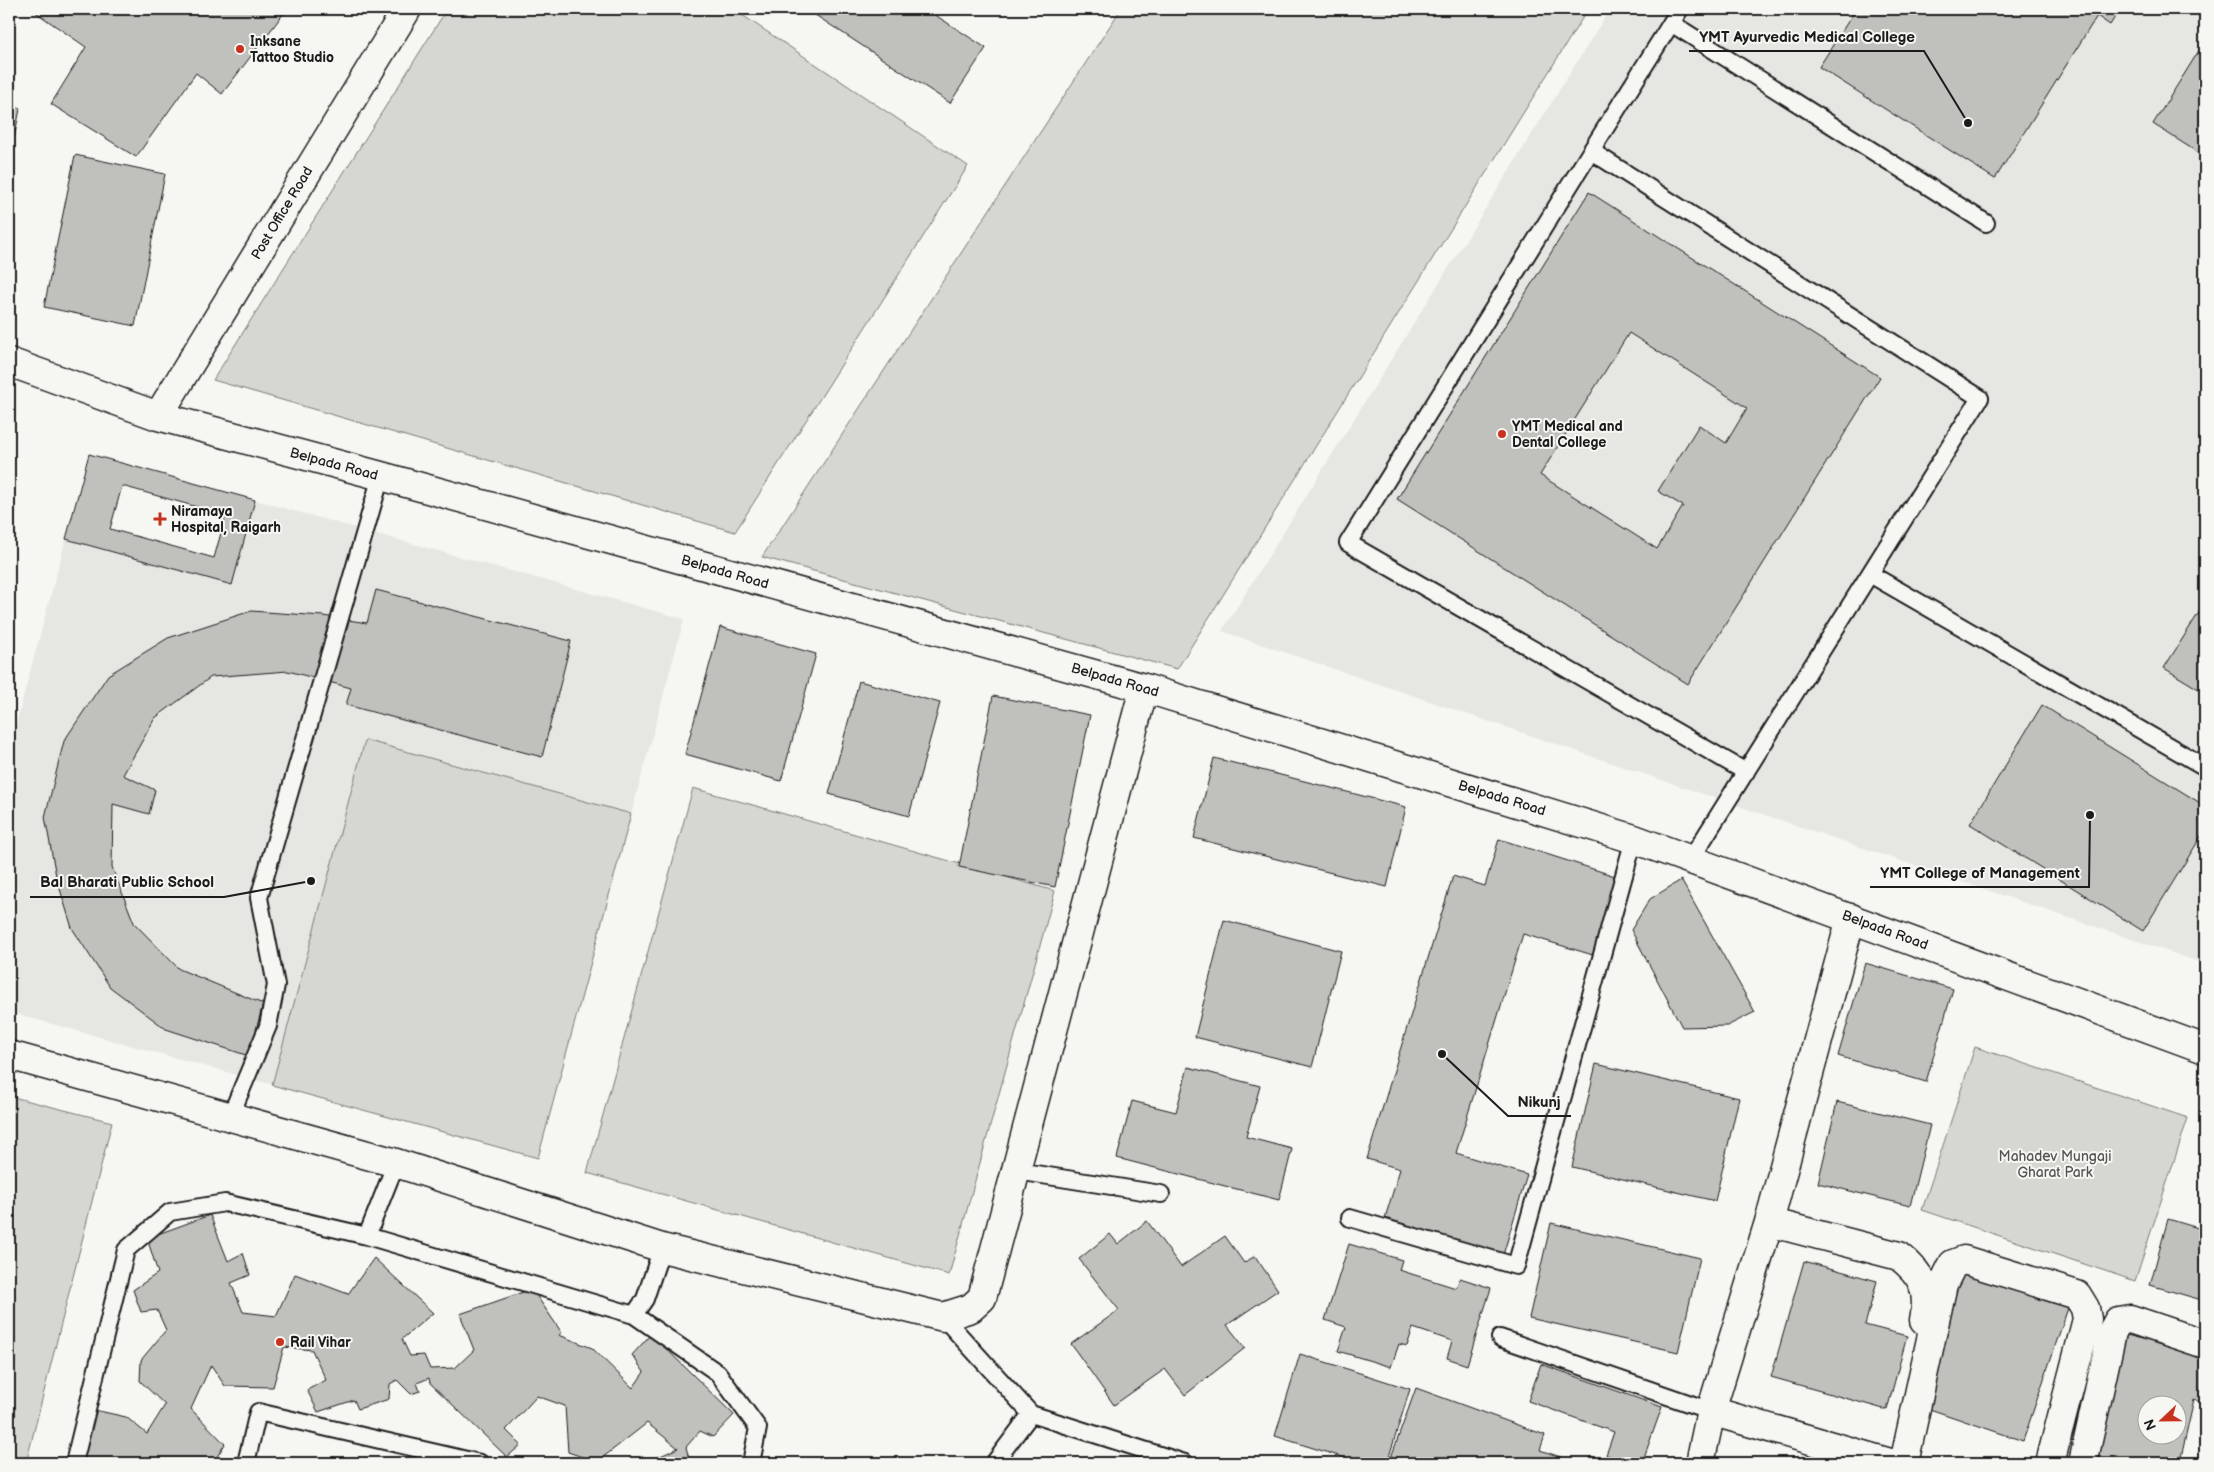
<svg xmlns="http://www.w3.org/2000/svg" width="2214" height="1472" viewBox="0 0 2214 1472" font-family="'Balsamiq Sans',sans-serif">
	<style>
		.built { fill: #e6e6e2 }
		.green { fill: #d6d6d2; stroke: #797977 }
		.building { fill: #c0c0bd; stroke: #1c1c1c; fill-rule: evenodd }
		.lines { fill: none; stroke-linecap: round; stroke-linejoin: round }
		.lane-casing { stroke: #1c1c1c; stroke-width: 20 }
		.street-casing { stroke: #1c1c1c; stroke-width: 31 }
		.secondary-casing { stroke: #1c1c1c; stroke-width: 31 }
		.lane { stroke: #f6f6f2; stroke-width: 16 }
		.street { stroke: #f6f6f2; stroke-width: 28 }
		.secondary { stroke: #f6f6f2; stroke-width: 28 }
		.poi-dot { fill: #c8321e; stroke: #f6f6f2; stroke-width: 2 }
		.labels { text-anchor: middle; dominant-baseline: central; stroke-width: 4; stroke-linejoin: round; paint-order: stroke }
		.poi-label { font-size: 14px; font-weight: bold; fill: #1c1c1c; stroke: #f6f6f2; text-anchor: start }
		.street-label { font-size: 14px; fill: #1c1c1c; stroke: #f6f6f2 }
		.park-label { font-size: 14px; fill: #545453; stroke: #f6f6f2 }
		.leader { fill: none; stroke: #1c1c1c; stroke-width: 2 }
		.callout-dot { fill: #1c1c1c; stroke: #f6f6f2; stroke-width: 2 }
		.callout-label { font-size: 15px; text-anchor: middle; font-weight: bold; fill: #1c1c1c; stroke: #f6f6f2; stroke-width: 4; stroke-linejoin: round; paint-order: stroke }
	</style>
	<rect width="100%" height="100%" fill="#f6f6f2"/>
	<filter id="ink" filterUnits="userSpaceOnUse"><feTurbulence type="fractalNoise" baseFrequency=".02" numOctaves="2"/><feDisplacementMap in="SourceGraphic" scale="10" xChannelSelector="R" yChannelSelector="G"/><feConvolveMatrix kernelMatrix="1 2 1 2 8 2 1 2 1" color-interpolation-filters="sRGB"/></filter>
	<g filter="url(#ink)">
		<path class="built" d="M1610 9H2205V964L1222 631Z
			M255 500 684 619 538 1158 9 1012V750L66 539 232 585Z"/>
		<path class="green" d="M447 9H733L968 166 735 532 213 380Z
			M1121 9H1588L1177 669 762 557Z
			M365 740 631 814 538 1158 272 1085Z
			M693 788 1055 891 949 1275 587 1173Z
			M1975 1047 2188 1118 2135 1281 1922 1210Z
			M9 1096 112 1122 26 1463H9Z"/>
		<path class="building" d="M31 9H287L222 94 196 73 136 157 51 104 86 47Z
			M806 9H926L986 48 950 103Z
			M1856 9H2120L2110 25 2097 16 1995 179 1819 67Z
			M2205 41V157L2153 124Z
			M9 102 20 109 9 163Z
			M75 155 165 174 135 326 44 307Z
			M1589 192 1880 377 1688 684 1397 499ZM1629 333 1747 408 1726 443 1699 425 1658 491 1683 506 1657 549 1540 475Z
			M89 454 255 500 232 585 66 539Z
			M122 486 226 515 214 558 110 529Z
			M376 590 571 641 542 757 346 705 351 688 288 671 211 677 155 718 123 775 155 790 149 814 113 804 112 867 134 923 179 969 263 1004 249 1056 166 1029 110 987 72 928 56 876 45 817 64 741 108 675 168 638 251 611 323 616 367 623Z
			M2205 603V693L2164 668Z
			M720 627 816 654 781 781 685 754Z
			M859 681 940 703 909 816 829 794Z
			M993 696 1090 715 1055 887 959 867Z
			M2042 705 2205 806V830L2143 931 1970 824Z
			M1214 758 1406 807 1387 887 1194 838Z
			M1499 839 1618 877 1593 955 1523 934 1456 1153 1527 1175 1503 1255 1385 1218 1400 1169 1367 1159 1453 876 1485 886Z
			M1681 880 1755 1012 1727 1026 1682 1027 1631 930 1650 899Z
			M1224 920 1341 951 1312 1067 1195 1037Z
			M1865 963 1953 989 1926 1082 1838 1056Z
			M1596 1064 1739 1098 1715 1201 1572 1167Z
			M1188 1067 1260 1086 1246 1137 1292 1149 1279 1200 1117 1158 1132 1101 1176 1112Z
			M1837 1102 1930 1125 1910 1206 1818 1183Z
			M210 1215 228 1261 243 1253 250 1275 231 1283 243 1312 276 1316 295 1274 348 1294 374 1258 433 1313 402 1339 410 1356 424 1355 430 1369 455 1368 474 1350 460 1314 532 1289 562 1333 559 1335 592 1348 633 1388 644 1372 632 1355 651 1334 734 1415 713 1437 700 1431 686 1447 690 1463H645L678 1448 647 1423 597 1462 568 1452 565 1406 537 1396 506 1430 521 1445 507 1457 430 1383 429 1378 417 1383 420 1391 411 1394 397 1380 390 1384 389 1399 358 1409 354 1400 318 1412 307 1390 326 1380 312 1350 284 1347 273 1387 225 1386 211 1365 191 1409 225 1444 213 1463H76L90 1409 126 1417 147 1434 165 1405 140 1381 141 1360 166 1330 157 1310 141 1312 133 1290 158 1273 147 1238Z
			M2168 1219 2205 1230V1301L2150 1285Z
			M1147 1221 1181 1267 1225 1236 1244 1263 1255 1256 1278 1290 1227 1325 1245 1348 1185 1395 1165 1369 1114 1405 1071 1344 1119 1310 1079 1259 1110 1234 1118 1244Z
			M1551 1223 1700 1258 1678 1352 1529 1318Z
			M1349 1244 1402 1260 1399 1270 1456 1288 1460 1278 1491 1288 1467 1365 1447 1358 1452 1341 1413 1328 1407 1346 1399 1344 1391 1367 1338 1351 1346 1327 1325 1320Z
			M1804 1261 1877 1281 1865 1325 1907 1336 1887 1410 1771 1377Z
			M1964 1269 2069 1305 2023 1441 1918 1405Z
			M2126 1335 2205 1354V1403L2194 1400 2180 1462 2185 1463H2097ZM2146 1404H2176V1434H2146Z
			M1300 1354 1410 1389 1387 1463H1361L1275 1436Z
			M1541 1364 1662 1407 1642 1463H1630L1606 1455 1614 1432 1528 1401Z
			M1416 1388 1545 1435 1540 1450 1578 1463H1389Z
			M1029 1456 1038 1463H1023Z
			M1590 1457 1614 1463H1588Z"/>
		<g class="lines">
			<defs>
				<path id="lane" d="M1680 9 1591 151 1980 398 1691 859
					M1671 23 1986 223
					M1591 151 1348 543 1746 772
					M1870 574 2205 767
					M230 1117 268 1026 276 985 259 898 381 476
					M1017 1171 1161 1194
					M1350 1218 1516 1266 1634 839
					M367 1236 396 1163
					M634 1315 645 1299 662 1248
					M943 1317 1031 1414 1185 1463
					M1500 1338 1711 1411
					M74 1463 126 1250 170 1212 225 1203 367 1236 634 1315 718 1373 758 1428 751 1463
					M246 1463 258 1412 480 1463
					M994 1463 1031 1414"/>
				<path id="street" d="M9 1055 396 1163 662 1248 943 1317 971 1308 982 1298 1144 688
					M1769 1222 1899 1256C1923 1275 1930 1290 1924 1320
					M1711 1411 1890 1463
					M1700 1463 1711 1411 1769 1222 1851 918
					M1904 1463 1943 1284 1953 1264 1964 1260 2077 1295 2085 1308 2087 1319 2050 1463
					M2083 1463 2112 1332 2118 1321 2130 1319 2205 1344"/>
				<path id="secondary" d="M9 362 158 416 381 476 1144 688 1634 839 2205 1049
					M158 416 407 9"/>
			</defs>
			<use href="#lane" class="lane-casing"/>
			<use href="#street" class="street-casing"/>
			<use href="#secondary" class="secondary-casing"/>
			<use href="#lane" class="lane"/>
			<use href="#street" class="street"/>
			<use href="#secondary" class="secondary"/>
		</g>
	</g>
	<g class="poi-dot">
		<circle cx="240" cy="49" r="5"/>
		<circle cx="1502" cy="434" r="5"/>
		<path d="M157.5 511.5h5v5h5v5h-5v5h-5v-5h-5v-5h5z"/>
		<circle cx="280" cy="1342" r="5"/>
	</g>
	<g class="labels">
		<g class="poi-label">
			<text x="250" y="41">Inksane<tspan x="250" dy="16">Tattoo Studio</tspan></text>
			<text x="1512" y="426">YMT Medical and<tspan x="1512" dy="16">Dental College</tspan></text>
			<text x="171" y="511">Niramaya<tspan x="171" dy="16">Hospital, Raigarh</tspan></text>
			<text x="290" y="1342">Rail Vihar</text>
		</g>
		<g class="street-label">
			<text transform="translate(282 213) rotate(-59)">Post Office Road</text>
			<text transform="translate(334 464) rotate(15)">Belpada Road</text>
			<text transform="translate(725 572) rotate(16)">Belpada Road</text>
			<text transform="translate(1115 680) rotate(16)">Belpada Road</text>
			<text transform="translate(1502 798) rotate(17)">Belpada Road</text>
			<text transform="translate(1885 930) rotate(20)">Belpada Road</text>
		</g>
		<g class="park-label">
			<text x="2055" y="1156">Mahadev Mungaji<tspan x="2055" dy="16">Gharat Park</tspan></text>
		</g>
	</g>
	<path class="leader" d="M1968 123L1924 51H1689M2090 815L2089 887H1870M311 881L224 897H30M1442 1054L1508 1116H1571"/>
	<g class="callout-dot">
		<circle cx="1968" cy="123" r="5"/>
		<circle cx="2090" cy="815" r="5"/>
		<circle cx="311" cy="881" r="5"/>
		<circle cx="1442" cy="1054" r="5"/>
	</g>
	<g class="callout-label">
		<text x="1807" y="42">YMT Ayurvedic Medical College</text>
		<text x="1980" y="878">YMT College of Management</text>
		<text x="127" y="887">Bal Bharati Public School</text>
		<text x="1539" y="1107">Nikunj</text>
	</g>
	<rect width="2214" height="1472" fill="none" stroke="#f6f6f2" stroke-width="30"/>
	<rect x="15" y="15" width="2184" height="1442" fill="none" stroke="#1c1c1c" stroke-width="2" filter="url(#ink)"/>
	<g transform="translate(2162 1420) rotate(248)"><circle r="24" fill="#f6f6f2" stroke="#9f9f9c"/>
	<path d="M0-4L9 19L0 12L-9 19Z" fill="#c8321e"/>
	<text y="-8" font-size="14" font-weight="bold" text-anchor="middle" fill="#1c1c1c">N</text>
	</g>
</svg>
